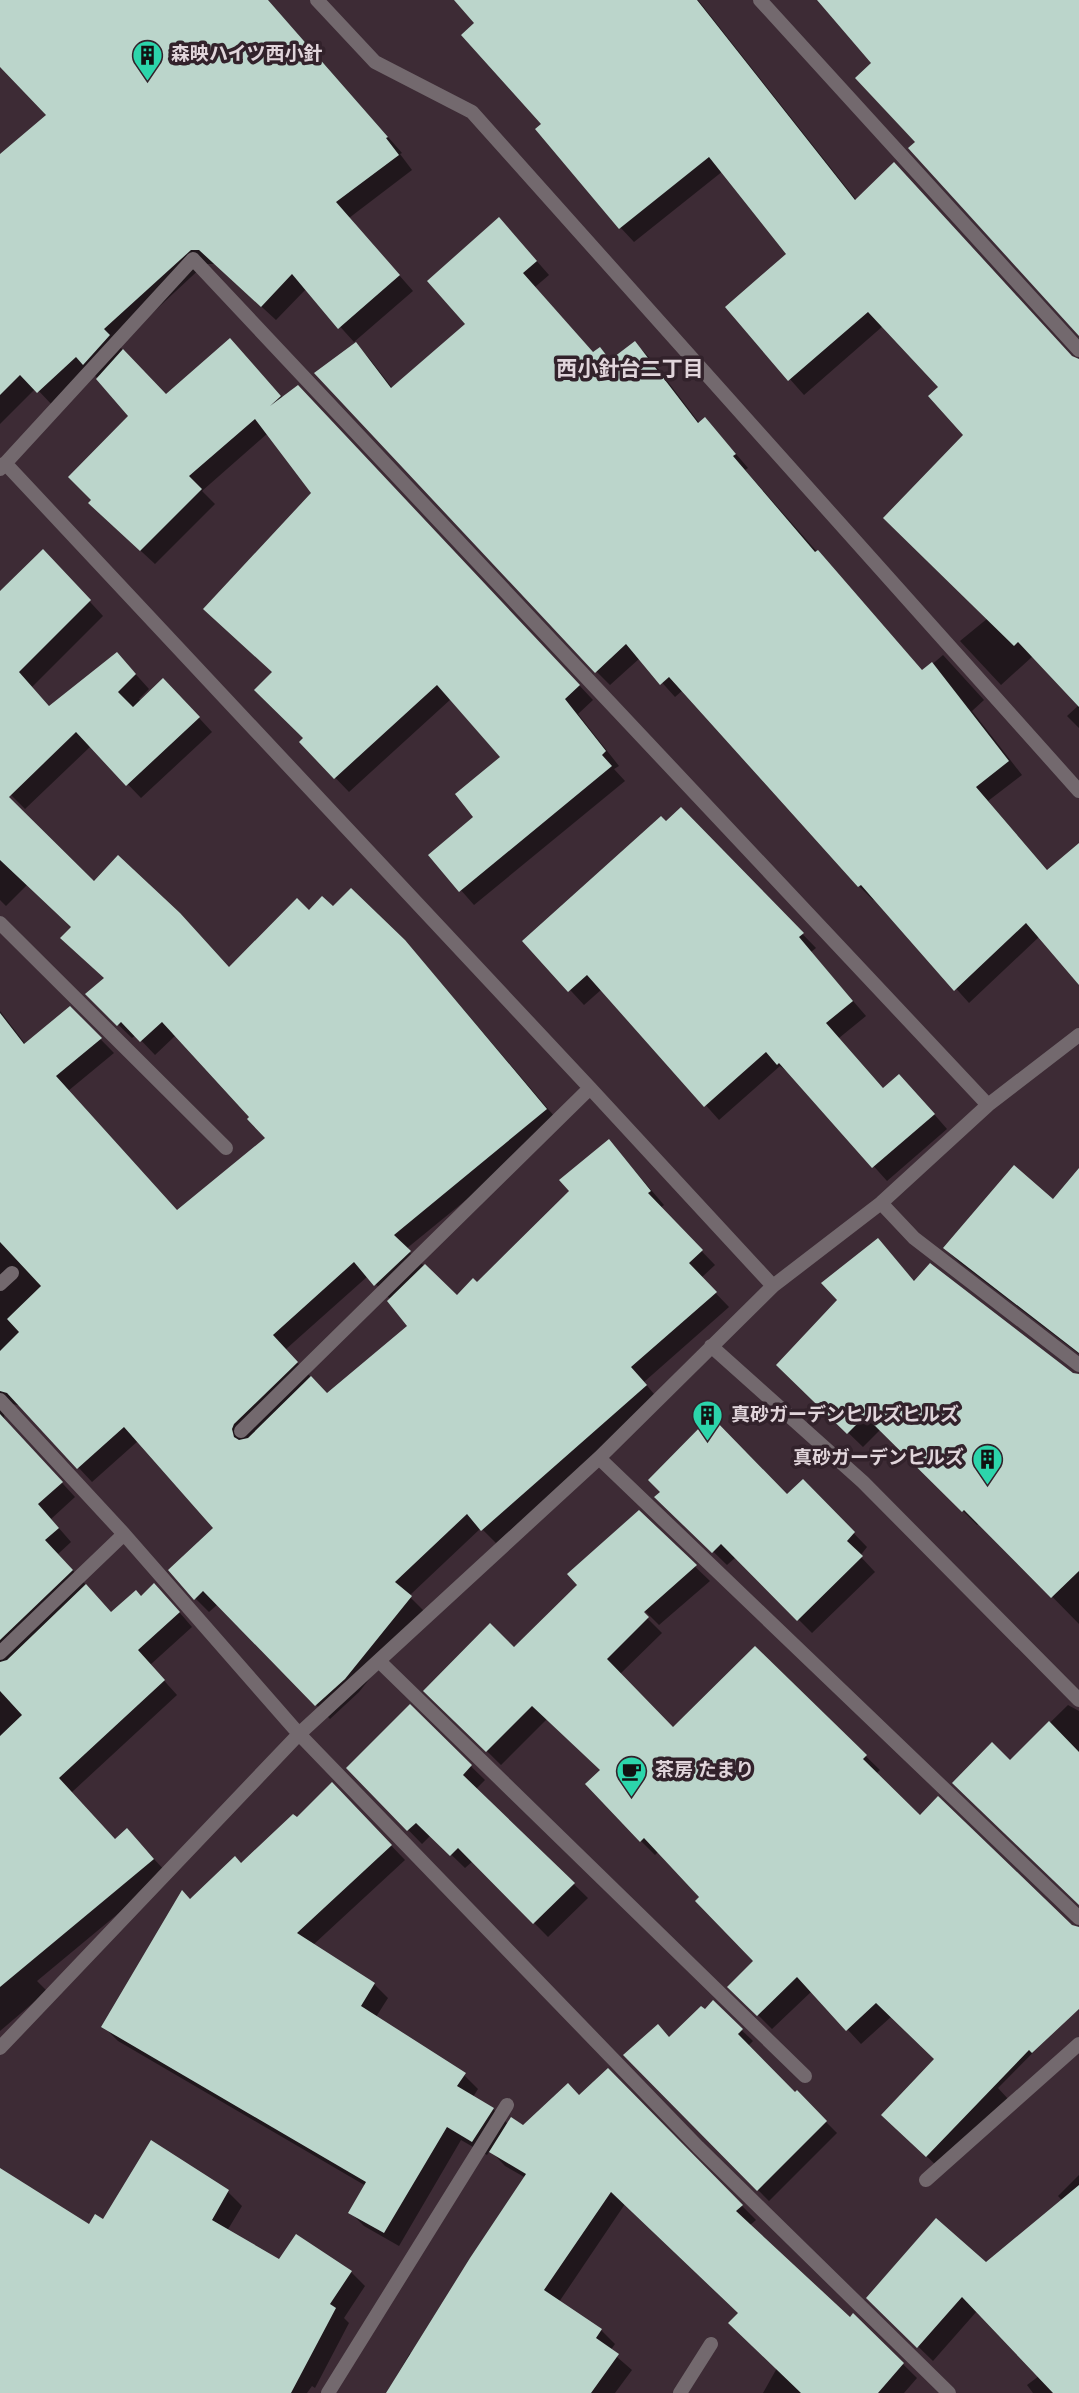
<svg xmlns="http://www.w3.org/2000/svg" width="1079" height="2393" viewBox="0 0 1079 2393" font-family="Overpass,'Noto Sans JP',sans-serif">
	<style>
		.shadow { fill: #0007; fill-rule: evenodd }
		.building { fill: #bbd5cb }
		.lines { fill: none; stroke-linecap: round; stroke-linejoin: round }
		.street { stroke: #73696e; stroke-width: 14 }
		.labels { text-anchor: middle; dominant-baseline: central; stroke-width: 7; stroke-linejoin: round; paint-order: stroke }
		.poi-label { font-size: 19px; font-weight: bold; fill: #e1d5db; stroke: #32222b; text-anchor: start }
		.neighbourhood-label { font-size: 21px; font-weight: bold; fill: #e1d5db; stroke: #32222b }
	</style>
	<rect width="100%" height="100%" fill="#3d2b35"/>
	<path class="shadow" d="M2 0H268L402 153 400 154 412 170 349 218 413 291 354 342 306 289 276 320 215 264H205L118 345 167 396 244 355 283 398 312 401 593 700 578 714 619 766 614 769 625 781 474 905 430 855 476 817 502 757 451 699 349 792 301 742 305 738 274 673 313 493 268 433 202 491 215 504 155 564 104 517 131 416 91 371 53 406 36 388 0 424V156L49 115 0 64V2Z
		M472 0H698L857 201 1079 365V728L1067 716 1079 705 1033 656 1001 685 960 641 988 618 966 435 940 388 883 326 804 395 727 308 789 254 723 171 634 242 620 227 543 124 477 23Z
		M512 233 549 275 535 287 594 354 599 349 611 361 635 343 649 357 700 424 718 433 748 468 745 470 923 672 943 655 984 700 972 711 1022 775 988 801 1048 871 1079 859V983L1040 936 969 1003 875 898 873 900 859 886 683 690 675 697 640 658 610 685 596 671 356 345 369 358 393 389 467 324Z
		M57 566 103 616 32 687 50 707 131 669 149 689 139 699 142 701 177 694 212 732 141 798 91 746 25 809 0 784V594Z
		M0 790 94 884 230 969 309 912 333 909 418 956 560 1123 406 1249 457 1297 477 1285 572 1192 609 1141 664 1205 660 1208 715 1265 701 1278 729 1307 644 1382 659 1400 496 1543 481 1528 409 1596 424 1611 359 1692 330 1719 218 1604 209 1612 195 1598 215 1528 138 1441 92 1482 21 1406 13 1404 6 1407 4 1417 6 1422 75 1497 51 1519 71 1542 58 1554 112 1614 141 1598 168 1599 192 1627 150 1665 177 1695 71 1793 115 1841 140 1844 167 1873 37 1981 47 1991 0 2031V1011L26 1045 70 1008 114 1053 68 1091 177 1212 267 1138 252 1117 176 1035 155 1055 136 1035 132 1038 87 994 106 978 73 927 28 884 6 906 0 900ZM368 1276 391 1300 409 1326 328 1395 285 1350Z
		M681 809 816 948 811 952 866 1016 839 1038 884 1089 913 1090 947 1129 887 1181 793 1076 780 1066 719 1120 602 989 584 1005 525 941Z
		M1079 1170V1354L959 1262 945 1248 1054 1202Z
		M878 1240 916 1283 1072 1374 1079 1375V1624L980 1523 977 1525 881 1429 863 1447 778 1365 839 1300Z
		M803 1481 867 1547 860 1556 875 1572 812 1633 736 1557 727 1565 657 1497H787Z
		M639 1513 710 1581 659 1625 639 1605 636 1607 662 1633 620 1674 673 1729 755 1649 880 1770 876 1774 920 1817 1071 1926 1079 1929V2006L998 2088 1009 2100 941 2170 898 2129 936 2059 892 2016 861 2044 812 1991 772 2029 730 1987 755 1961 659 1851 655 1855 641 1841 603 1770 547 1719 501 1765 426 1691 514 1649 580 1585Z
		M1068 1705 1079 1711V1903L1010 1762Z
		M410 1707 485 1780 476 1789 588 1898 548 1937 473 1861 465 1868 431 1835 422 1844 348 1768Z
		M332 1784 405 1860 313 1945 374 1984 388 1998 376 2017 464 2075 478 2089 473 2097 493 2109 508 2124 523 2127 579 2097 608 2071 756 2220 749 2226 850 2319 853 2315 917 2378 904 2393H763L777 2368 740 2313 625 2204 559 2302 601 2330 615 2344 610 2351 632 2370 615 2393H387L410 2353 412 2355 526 2178 505 2166 490 2150 487 2155 461 2140 399 2246 364 2226 350 2212 366 2186 118 2041 104 2027 191 1901 241 1865 297 1820Z
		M713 2003 753 2041 748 2046 795 2095 797 2093 837 2133 769 2201 625 2055 670 2038Z
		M0 2170 90 2226 228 2192 242 2206 227 2231 280 2262 351 2272 365 2286 344 2318 349 2323 315 2388 312 2386 307 2393H26L0 2361Z
		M1079 2175V2393H1033L1027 2385 1039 2376 977 2311 933 2361 868 2298 986 2264 1063 2201 1058 2196Z"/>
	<path class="building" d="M0 0H268L388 137 386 138 399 155 336 202 400 275 338 329 292 274 261 307 199 250H191L104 329 110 335 83 365 76 357 37 393 20 375 0 395V154L46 115 0 67Z
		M454 0H697L855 200 894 162 1072 356 1079 359V707L1018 642 1014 646 883 518 963 435 928 396 938 387 868 312 788 381 725 307 786 254 709 157 619 229 535 129 541 124 461 35 474 23Z
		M817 0H1079V336L908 148 915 142 855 78 871 63Z
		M499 217 537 261 523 273 593 352 600 347 610 360 635 341 698 423 705 417 736 454 733 456 815 552 818 550 922 670 932 662 1009 761 976 787 1047 870 1079 843V985L1026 923 954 991 861 885 858 887 669 677 660 685 626 644 595 673 314 373 356 342 391 388 465 324 427 281Z
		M230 338 281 396 270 406 298 385 580 685 565 699 606 751 602 755 612 766 459 892 428 855 473 817 455 794 500 757 437 685 334 779 299 742 303 738 254 690 272 672 203 609 311 493 255 419 189 476 202 489 140 551 88 503 91 500 68 477 128 416 96 379 123 349 166 394Z
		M43 549 91 600 19 672 49 706 117 652 136 674 118 692 133 707 163 678 200 717 126 786 76 732 9 797 94 881 118 855 180 913 229 967 297 898 309 910 322 896 333 906 351 888 405 940 547 1109 394 1235 411 1251 374 1286 354 1262 273 1335 298 1362 234 1424 232 1429 234 1437 239 1440 248 1438 311 1376 327 1393 407 1326 387 1301 425 1264 457 1295 473 1278 477 1282 569 1191 559 1180 609 1139 651 1191 648 1193 703 1250 689 1263 717 1292 631 1367 647 1385 481 1531 467 1514 395 1582 412 1596 345 1679 315 1706 203 1591 194 1600 168 1570 213 1528 124 1427 77 1469 7 1393 0 1391V1351L19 1332 7 1319 41 1286 0 1242V1013L24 1044 70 1006 102 1038 56 1076 177 1210 265 1138 247 1119 249 1117 162 1022 140 1042 121 1022 117 1026 85 994 104 978 60 938 71 927 0 860V591Z
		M681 807 804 933 799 937 853 1001 826 1023 883 1088 899 1074 935 1114 872 1168 779 1063 777 1065 766 1052 704 1107 587 975 568 992 522 941 661 816 666 821Z
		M1014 1165 1053 1199 1079 1168V1353L943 1248Z
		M878 1238 914 1281 930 1263 1073 1373 1079 1374V1571L1051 1598 964 1510 962 1512 865 1416 847 1434 776 1365 837 1300 821 1283Z
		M0 1414 63 1482 38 1504 59 1528 45 1540 73 1570 0 1640Z
		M711 1416 787 1494 803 1479 855 1532 847 1541 863 1556 797 1621 721 1544 712 1553 654 1497 660 1492 648 1480Z
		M639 1510 697 1565 644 1612 649 1617 607 1659 673 1727 755 1646 867 1755 863 1759 920 1815 938 1796 1072 1925 1079 1927V2009L1032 2053 1029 2050 926 2157 881 2115 934 2059 876 2003 846 2031 797 1977 757 2016 727 1987 753 1961 695 1901 699 1897 644 1838 640 1842 585 1784 600 1770 532 1706 486 1752 423 1691 490 1623 514 1647 577 1585 567 1574Z
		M154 1583 180 1612 138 1650 165 1680 59 1778 115 1839 127 1828 154 1859 0 1987V1736L22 1715 0 1691V1662L7 1660 86 1584 111 1612 136 1590 141 1596Z
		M410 1704 472 1765 463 1775 575 1883 533 1924 458 1848 450 1856 416 1823 407 1831 346 1768Z
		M1049 1721 1079 1752V1905L952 1783 992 1742 1010 1760Z
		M332 1782 392 1845 297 1933 375 1983 361 2006 466 2073 457 2086 494 2108 472 2142 447 2127 384 2233 348 2213 366 2182 101 2027 182 1890 190 1899 235 1856 241 1863 293 1814 297 1817Z
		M713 2000 743 2029 738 2034 795 2092 797 2090 827 2121 757 2191 623 2055 658 2024 669 2037 701 2006 705 2009Z
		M608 2068 743 2205 736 2211 850 2317 853 2313 904 2363 878 2393H801L728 2323 738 2313 611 2192 544 2290 602 2329 596 2338 619 2354 591 2393H386L470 2258 526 2174 489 2152 511 2117 523 2125 568 2083 579 2095Z
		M151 2140 229 2190 212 2220 279 2259 296 2234 352 2271 330 2304 336 2308 291 2393H0V2168L89 2224 95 2214 103 2219Z
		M1079 2185V2393H1053L962 2297 917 2348 866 2298 936 2218 986 2262Z"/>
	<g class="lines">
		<path class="street" d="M317 0 375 62 472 112 1079 791
			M760 0 1079 350
			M5 463 590 1088 773 1286
			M0 469 193 259 988 1105
			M0 923 226 1148
			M881 1203 914 1238 1079 1365
			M0 1284 12 1273
			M711 1346 863 1482 1079 1700
			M0 1400 124 1534 299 1734 698 2147 949 2393
			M241 1431 590 1088
			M599 1458 1079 1918
			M0 1653 124 1534
			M380 1662 805 2076
			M0 2048 299 1734 599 1458 773 1286 881 1203 988 1105 1079 1035
			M926 2180 1079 2044
			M328 2393 507 2105
			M680 2393 711 2344"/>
	</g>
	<defs>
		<symbol id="building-pin" viewBox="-11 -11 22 30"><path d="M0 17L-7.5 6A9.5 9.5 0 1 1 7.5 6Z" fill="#2cd5ab" stroke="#32222b"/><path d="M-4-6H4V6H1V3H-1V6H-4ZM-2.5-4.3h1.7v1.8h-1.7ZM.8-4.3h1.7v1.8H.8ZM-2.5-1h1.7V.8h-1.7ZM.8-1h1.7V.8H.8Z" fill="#111"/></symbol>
		<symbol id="cafe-pin" viewBox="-11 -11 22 30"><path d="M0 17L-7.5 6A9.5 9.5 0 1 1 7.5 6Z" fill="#2cd5ab" stroke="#32222b"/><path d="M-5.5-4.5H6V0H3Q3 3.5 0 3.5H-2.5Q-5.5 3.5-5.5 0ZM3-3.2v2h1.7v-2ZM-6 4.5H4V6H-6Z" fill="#111"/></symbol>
	</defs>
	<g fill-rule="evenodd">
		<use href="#building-pin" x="130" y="38" width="35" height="47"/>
		<use href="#building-pin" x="690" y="1398" width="35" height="47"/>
		<use href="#building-pin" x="970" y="1442" width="35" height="47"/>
		<use href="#cafe-pin" x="614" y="1754" width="35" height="47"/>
	</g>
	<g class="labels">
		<g class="poi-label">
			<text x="171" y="55">森映ハイツ西小針</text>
			<text x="731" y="1416">真砂ガーデンヒルズヒルズ</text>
			<text x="964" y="1459" text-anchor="end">真砂ガーデンヒルズ</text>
			<text x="655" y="1771">茶房 たまり</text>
		</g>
		<g class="neighbourhood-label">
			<text x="630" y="370">西小針台二丁目</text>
		</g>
	</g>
</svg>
